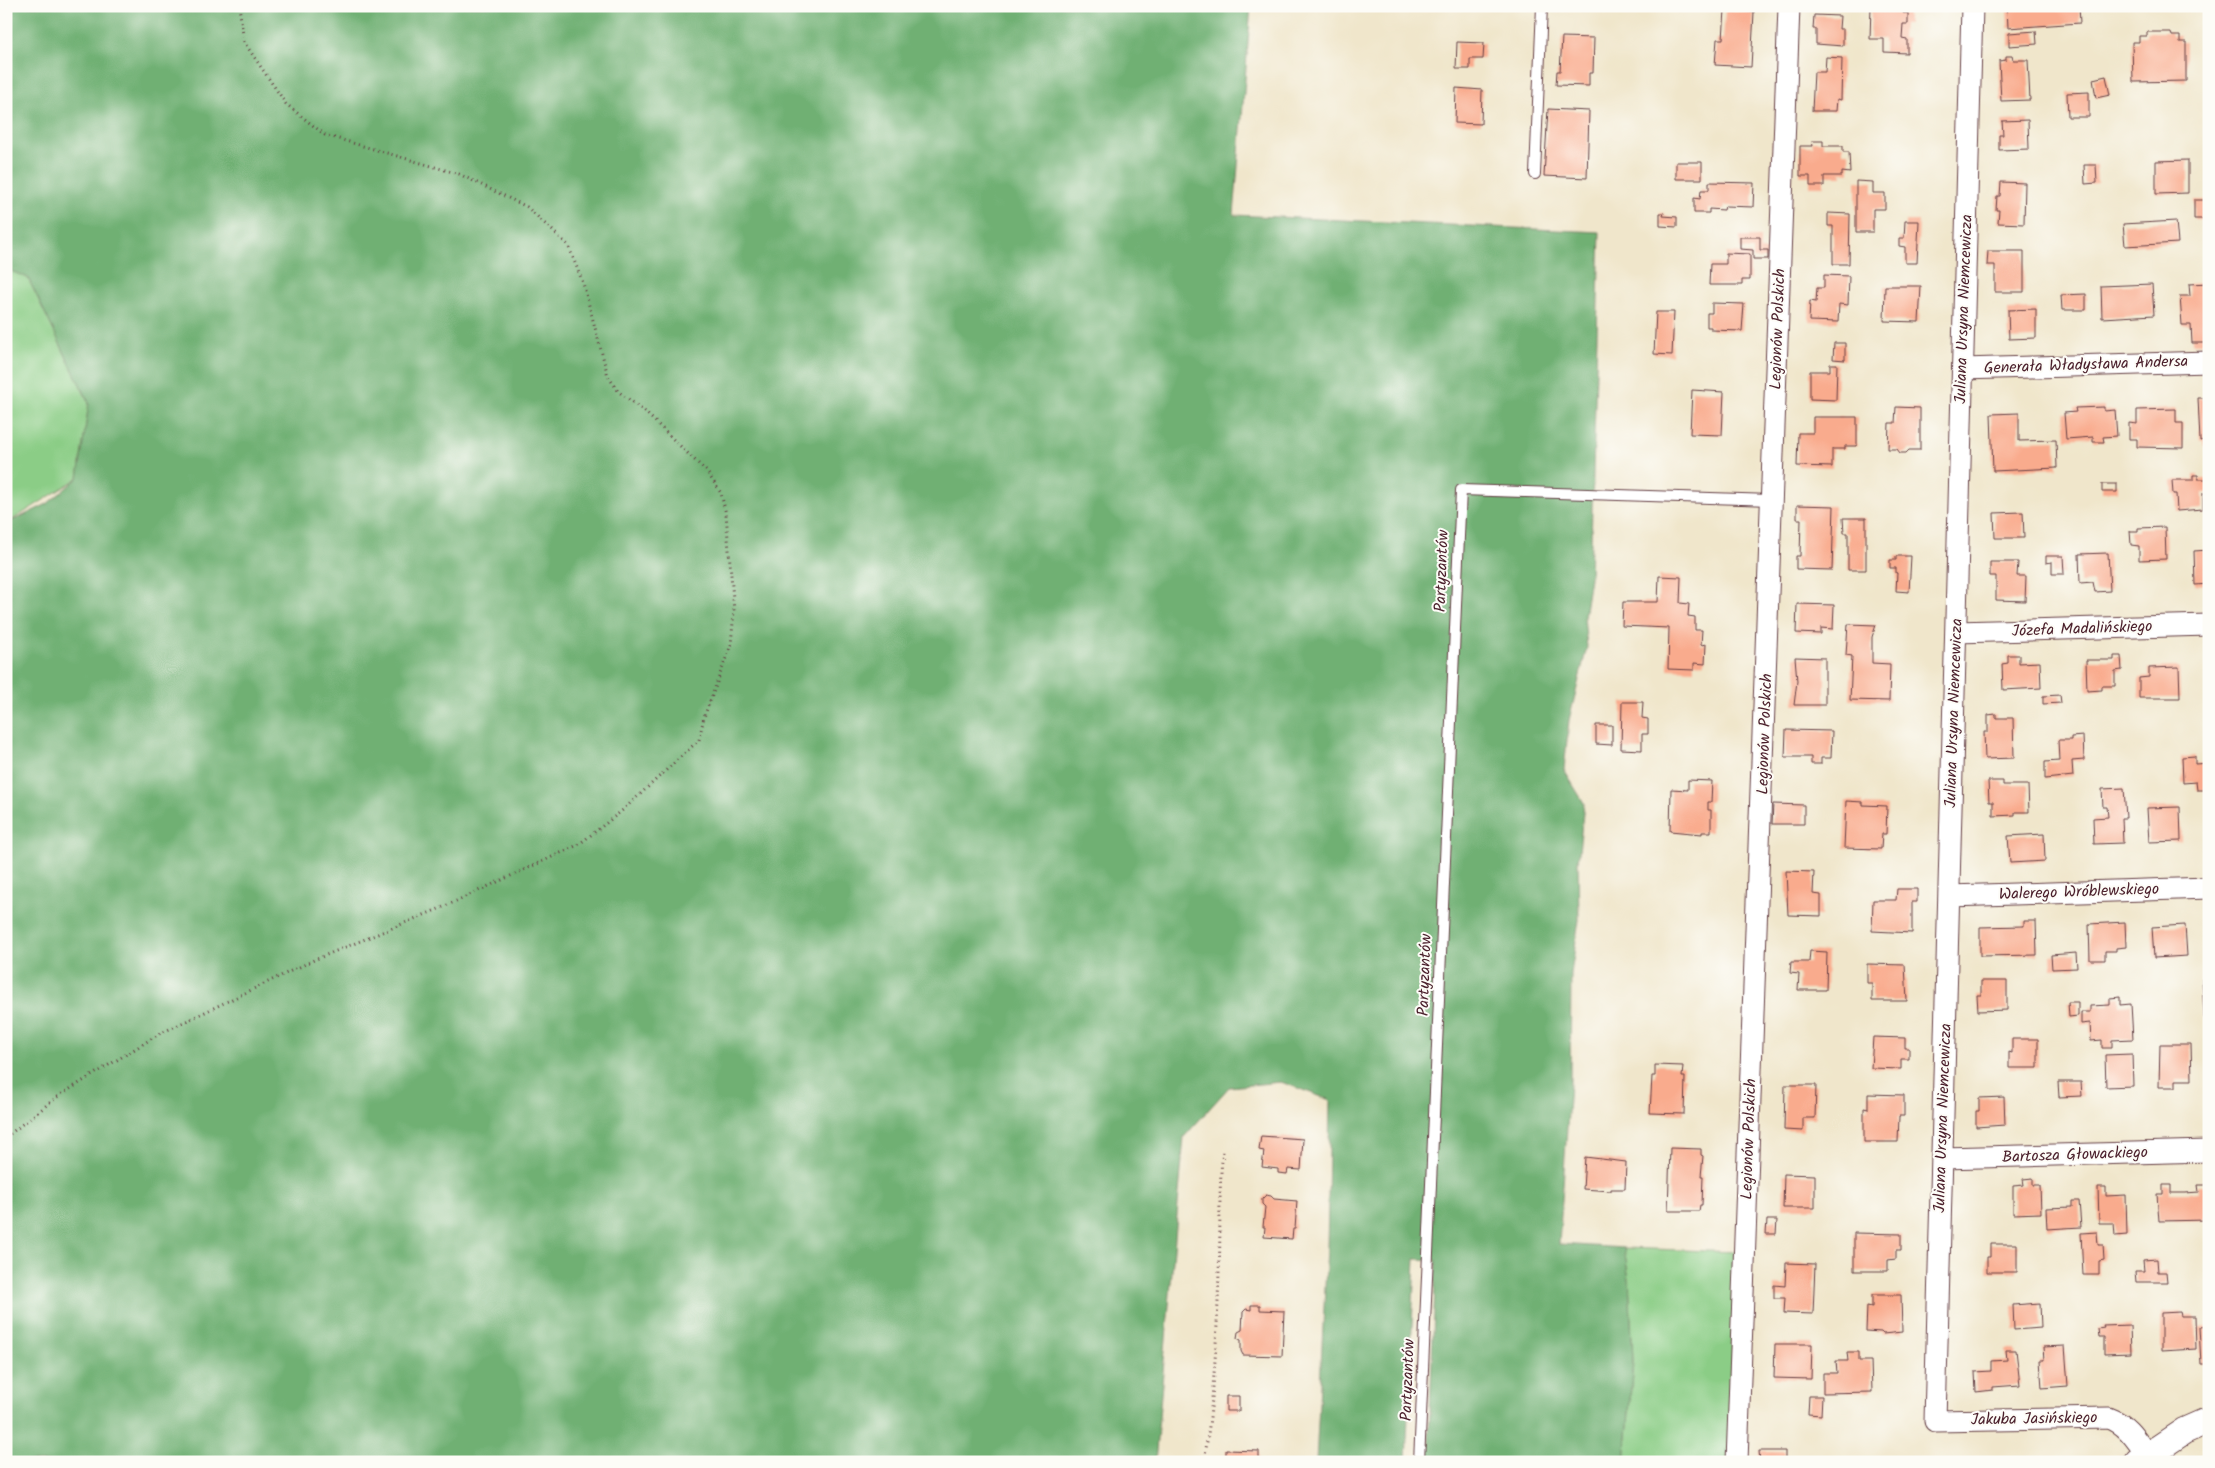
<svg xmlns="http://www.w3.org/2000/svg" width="2215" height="1468" viewBox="0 0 2215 1468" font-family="Kalam,sans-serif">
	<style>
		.green { fill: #8bcd86; stroke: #6a7658 }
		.forest { fill: #70b073; stroke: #5d684f }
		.building { fill: #f9ab8d }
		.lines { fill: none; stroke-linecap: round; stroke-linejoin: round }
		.service-casing { stroke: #633d43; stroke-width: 12 }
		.minor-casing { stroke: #633d43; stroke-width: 23 }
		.tertiary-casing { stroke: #633d43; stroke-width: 28 }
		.path { stroke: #633d43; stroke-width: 3; stroke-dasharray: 1 4; stroke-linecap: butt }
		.service { stroke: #fff; stroke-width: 10 }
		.minor { stroke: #fff; stroke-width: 21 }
		.tertiary { stroke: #fff; stroke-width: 26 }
		.labels { text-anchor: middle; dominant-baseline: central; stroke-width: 4; stroke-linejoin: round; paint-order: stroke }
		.street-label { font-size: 16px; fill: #4a1f2b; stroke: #fdfcf7 }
	</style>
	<rect width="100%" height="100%" fill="#fdfcf7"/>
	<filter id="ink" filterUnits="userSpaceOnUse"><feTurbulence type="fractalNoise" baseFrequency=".02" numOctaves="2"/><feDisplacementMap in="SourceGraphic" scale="10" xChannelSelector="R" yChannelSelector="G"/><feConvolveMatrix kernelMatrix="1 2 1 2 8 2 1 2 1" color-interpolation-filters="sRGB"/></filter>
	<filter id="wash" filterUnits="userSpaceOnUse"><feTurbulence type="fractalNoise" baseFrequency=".0096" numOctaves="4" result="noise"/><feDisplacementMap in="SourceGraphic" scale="20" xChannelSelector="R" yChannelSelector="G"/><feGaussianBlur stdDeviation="1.12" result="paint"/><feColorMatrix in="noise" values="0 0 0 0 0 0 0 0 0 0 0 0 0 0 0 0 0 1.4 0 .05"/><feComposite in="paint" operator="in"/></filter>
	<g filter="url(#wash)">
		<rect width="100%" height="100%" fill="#f0e6cb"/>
		<path class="green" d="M6 269 28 278 89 403 78 478 6 524Z
			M1624 1248 1738 1252 1730 1462H1625L1633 1361 1629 1280Z"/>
		<path class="forest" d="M6 6H1251L1234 215 1600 232 1590 578 1584 617 1587 647 1569 720 1564 770 1584 803 1578 862 1579 920 1571 974 1570 1084 1559 1244 1624 1248 1629 1280 1633 1361 1625 1462H1428L1436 1260 1415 1259 1406 1462H1316L1327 1248 1330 1100 1281 1082 1229 1087 1184 1137 1155 1462H6V524L47 504 78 478 89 403 28 278 6 269Z"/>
		<g id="blocks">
			<path class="building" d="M1871 6H1903V13H1908V24H1903L1902 38 1907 39V53L1884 52V39H1870Z
				M2007 6H2079L2080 23 2008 28Z
				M1725 10 1754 12 1751 67 1715 65 1717 39H1723Z
				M1814 15 1840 16 1839 29H1843V46L1816 44V29H1813Z
				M2036 31 2037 44 2009 46V33Z
				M2147 32H2171L2172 36H2180V42H2186V81L2133 82 2132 42H2139V36H2147Z
				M1562 37 1594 38 1593 73H1589V86L1556 85 1557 71H1560Z
				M1457 42 1484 43 1483 59H1470V69H1456Z
				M2006 56H2012L2013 60H2028L2030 100 2001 101 1999 61 2006 60Z
				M1826 57 1842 58 1841 100 1837 99 1836 111H1812L1814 72H1825Z
				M2106 76 2110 95 2096 98 2093 79Z
				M1456 88 1482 90 1481 124 1455 123Z
				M2089 92V117H2068L2067 93Z
				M1548 109 1589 111 1587 178 1544 176Z
				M2028 120 2029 149 1999 150V135H2003L2002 121Z
				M1812 141H1823V146H1843V152H1849L1850 173 1842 172V176H1824V186H1810V176H1800V146H1813Z
				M2188 160V193L2156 194V161Z
				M1676 162H1702V179H1676Z
				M2084 165H2096L2097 183 2085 184Z
				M1856 181 1873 182V193H1885V209H1873V232H1856Z
				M1709 182 1754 183 1753 207 1725 206 1724 210 1709 209V213H1694V198L1700 199 1701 190H1709Z
				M2001 182 2025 183 2024 224 1998 223 1999 210H1996L1997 196H2000Z
				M2194 200H2209V219H2194Z
				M1660 213H1664L1663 216 1677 217V227L1660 226Z
				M1828 213 1850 214 1849 264H1833V226H1828Z
				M1905 221H1919L1917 263H1905V247L1899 246V238H1904Z
				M2176 221 2178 243 2125 246 2123 224Z
				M1740 237H1760V250H1768V259H1753V250L1740 249Z
				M1988 251H2024V292H1995V265H1987Z
				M1726 253 1750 254V280H1742V285H1709L1710 264H1726Z
				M1824 275 1849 276 1848 305 1839 304 1838 322 1809 321 1810 301 1816 302 1817 288H1824Z
				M2209 283 2208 343H2192L2191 325H2182L2180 296H2190L2189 284Z
				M2152 284 2154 315 2102 318 2101 286Z
				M1885 286H1921L1919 322 1884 321Z
				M2086 294V310H2062L2061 295Z
				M1712 303 1744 304 1742 331 1711 330V327H1707V313H1712Z
				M2036 309V338L2009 339 2008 310Z
				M1656 312H1674L1672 355 1654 354Z
				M1834 343H1845V360L1833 359Z
				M1830 364H1837L1836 400 1810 399V371H1830Z
				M1692 390 1724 392 1722 435 1690 434Z
				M2198 398H2209V446H2204L2203 440 2200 441Z
				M1896 407 1920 408V450H1909L1906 453H1900L1897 449H1888L1889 423H1895Z
				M2104 407V411L2115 410 2117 436 2103 437 2104 442H2093V437L2066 439 2064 413 2076 412 2075 408Z
				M2176 409V423H2183V448L2137 447V439H2129V423L2137 424V410Z
				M2019 413V441L2056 440 2057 468 1993 471 1991 414Z
				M1813 417H1857V446H1845V449H1832V467L1797 466 1798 433H1813Z
				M2193 475H2198V479H2209V493H2203V509L2177 511 2176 494H2173L2172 480H2193Z
				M2102 484H2117V492H2102Z
				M1797 505 1834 506 1832 570 1796 569V556H1800L1801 519H1797Z
				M2023 512 2024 538H1995L1994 513Z
				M1843 518H1866V570H1848V533H1844Z
				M2165 527 2166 559 2139 560V546L2131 545 2130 531H2138V528Z
				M2209 550V584L2195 585 2194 551Z
				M2108 553 2110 591 2095 592 2093 582 2080 583 2079 554Z
				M1896 556H1911L1909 592 1896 591 1897 573H1896V568H1890V560H1896Z
				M2046 556H2063L2064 574H2052V562L2046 563Z
				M1990 562H2018L2017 576H2026L2025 601 1996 600V576H1990Z
				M1659 576 1681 577 1680 603 1689 604 1688 616 1695 617V630H1702L1701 645 1706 644 1705 664 1694 663V670L1668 669 1669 628 1622 626 1623 602H1658Z
				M1797 604 1834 605 1833 629 1821 628V634L1796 633Z
				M1848 624 1876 625 1872 637V663L1890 664 1889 701 1850 700 1852 656 1846 655Z
				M2008 655H2019V663L2040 662 2041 688 2003 690 2002 664 2008 663Z
				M2114 656H2121L2122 670 2115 671V686H2102V690L2087 691 2086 660H2114Z
				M1795 657 1825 658V705H1794L1797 681Z
				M2179 667 2180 698H2139V678L2149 677V668Z
				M2060 695 2061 703 2043 704V696Z
				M1622 702H1643L1642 718 1648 719V734H1642V750L1621 749Z
				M1996 714V718H2013L2014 758 1985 759 1984 732H1988V715Z
				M1596 725H1612V745L1596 744Z
				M1786 730 1832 731 1831 758H1821V764H1811V757H1785Z
				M2083 736 2084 760 2072 761 2073 776 2045 779V762L2059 761 2058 740H2071V737Z
				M2195 756V764L2209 763V790H2197L2196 782 2183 783 2182 757Z
				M1688 780 1712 781 1711 802H1708V810H1711V832H1702V834L1670 831 1671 789 1688 790Z
				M1988 781H2003V785H2028L2029 812H2015V815L1993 816V802H1989Z
				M2124 788 2126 818H2122L2123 843 2094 844 2093 818 2108 817 2107 807H2103L2102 789Z
				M1846 801 1863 802V805L1887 806 1886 834H1882L1881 849 1844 848Z
				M1773 804 1804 805V824H1772Z
				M2180 807 2181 841 2149 842 2147 808Z
				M2044 834 2045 861 2010 863 2008 836Z
				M1786 871 1814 872 1813 894 1821 895V916L1788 915Z
				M1897 889H1917V902H1912V933L1872 931 1873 900H1896Z
				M2024 921H2036L2037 955 1980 956V927L2024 926Z
				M2125 922 2126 947 2116 948V951H2105V960H2090L2089 924Z
				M2185 925 2187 956 2154 958 2152 927Z
				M1810 951 1827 952 1826 990H1798L1799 974 1790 973 1791 962H1809Z
				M2076 953 2077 968 2052 969 2051 955Z
				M1867 964 1905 965 1907 1001H1872V983H1867Z
				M2202 979H2209V1018H2204Z
				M1981 981H2007V1010L1978 1011 1977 995H1981Z
				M2120 997V1005L2131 1004 2133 1039 2112 1040V1048H2102V1040L2091 1041 2090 1023 2081 1024V1012H2090V1006L2110 1005V998Z
				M2068 1002H2078V1016L2069 1017Z
				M1873 1037 1905 1038V1048H1909V1059H1901V1069L1871 1068Z
				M2012 1039H2038V1068H2009V1052L2012 1053Z
				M2160 1044H2191L2192 1080H2176V1087H2159Z
				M2132 1054 2133 1086 2106 1087 2105 1055Z
				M1655 1065 1683 1066 1682 1077H1685L1684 1114 1650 1113 1652 1076H1655Z
				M2058 1082H2081L2082 1096 2059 1097Z
				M1785 1085H1816L1815 1118H1803V1131L1784 1130Z
				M1868 1094 1904 1095V1116H1899L1898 1142H1864V1108L1868 1109Z
				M2004 1097 2005 1125 1976 1127V1111H1979V1098Z
				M1261 1136 1303 1139 1301 1170 1288 1169 1287 1174 1278 1173V1169L1262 1167 1264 1151 1259 1150Z
				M1670 1148 1701 1149V1155L1703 1156 1701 1176H1703L1702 1205H1700L1699 1211H1668Z
				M1585 1157 1626 1162 1625 1189H1611V1191L1583 1189Z
				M1784 1174 1815 1175V1208H1783Z
				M2033 1178V1185H2040L2041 1213 2013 1214V1186L2024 1185 2023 1179Z
				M2163 1185H2171V1193H2185L2199 1192 2198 1185H2209V1220L2159 1221 2157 1194H2163Z
				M2098 1187H2106V1196L2126 1195 2127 1235 2115 1236 2114 1223H2099Z
				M1266 1195 1271 1196 1274 1199 1297 1201 1295 1229H1293L1292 1239 1264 1237 1265 1227H1263L1265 1207 1262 1204V1199Z
				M2072 1201H2079L2081 1227 2047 1229 2046 1208 2072 1207Z
				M1767 1220H1777L1776 1234H1766Z
				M2097 1232 2098 1245H2103L2104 1260 2099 1261V1275H2083L2081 1233Z
				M1854 1233 1901 1234V1250H1896V1259L1888 1260V1271H1854Z
				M1990 1244H2017V1272H1987V1257H1990Z
				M2157 1259 2158 1272H2166L2167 1282H2136L2135 1271H2144L2143 1260Z
				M1786 1263 1815 1264 1813 1314 1784 1313 1785 1298H1774V1285L1785 1286Z
				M1872 1295H1901L1902 1332 1883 1334 1881 1332 1866 1331 1867 1306 1872 1307Z
				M2040 1303 2041 1328 2014 1330 2013 1305Z
				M1251 1305H1260V1310L1284 1311 1282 1356 1243 1355 1241 1351V1340L1237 1338 1238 1332 1242 1330 1243 1312 1246 1309 1251 1310Z
				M2180 1312 2181 1316H2195L2196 1349 2161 1351V1313Z
				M2130 1325 2131 1353 2104 1354V1337H2099L2098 1329 2104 1328 2103 1326Z
				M2209 1326V1364H2201L2199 1327Z
				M1775 1344H1812L1811 1379 1774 1378Z
				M2065 1346 2068 1386 2042 1388 2040 1360H2044L2043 1347Z
				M2006 1350H2016L2020 1385 1993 1387V1390L1976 1392 1975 1372 1991 1371V1361L2007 1360Z
				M1847 1352H1859V1361H1871L1872 1392 1823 1393V1373H1837L1836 1361H1848Z
				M1226 1396H1239V1411H1226Z
				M1809 1396H1822L1821 1415 1808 1414Z
				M1226 1450 1259 1451V1462H1226Z
				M1759 1451H1785V1462H1760Z"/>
		</g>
	</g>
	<g filter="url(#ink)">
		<use href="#blocks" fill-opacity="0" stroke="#633d43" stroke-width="1"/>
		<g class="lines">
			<defs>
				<path id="service" d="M1535 174 1542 6
					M1419 1462 1461 490 1772 500"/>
				<path id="minor" d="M1972 6 1935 1421 2109 1418C2128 1425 2136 1440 2147 1455
					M1963 369 2209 362
					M1956 632 2209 625
					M1949 896 2209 888
					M1942 1158 2209 1151
					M1737 1462 1789 6"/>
				<path id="tertiary" d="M2138 1462 2184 1431 2209 1420"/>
			</defs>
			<use href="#service" class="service-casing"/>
			<use href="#minor" class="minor-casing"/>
			<use href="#tertiary" class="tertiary-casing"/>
			<path class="path" d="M6 1137 57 1097 159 1034 314 960 441 908 578 845 623 810 699 740 704 717 731 645 734 611 726 514 721 493 707 472 644 411 619 392 608 376 583 283 568 245 527 207 459 174 325 135 286 104 244 42 239 6
				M1204 1462C1214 1400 1217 1335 1219 1272 1221 1232 1218 1191 1223 1151"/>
			<use href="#service" class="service"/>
			<use href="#minor" class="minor"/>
			<use href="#tertiary" class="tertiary"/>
		</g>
	</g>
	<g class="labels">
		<g class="street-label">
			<text transform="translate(1964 309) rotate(-88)">Juliana Ursyna Niemcewicza</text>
			<text transform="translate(1778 329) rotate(-88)">Legionów Polskich</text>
			<text transform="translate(2086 365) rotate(-2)">Generała Władysława Andersa</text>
			<text transform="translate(1442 571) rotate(-88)">Partyzantów</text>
			<text transform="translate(2082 629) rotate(-2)">Józefa Madalińskiego</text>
			<text transform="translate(1954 713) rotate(-88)">Juliana Ursyna Niemcewicza</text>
			<text transform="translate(1765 734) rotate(-88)">Legionów Polskich</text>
			<text transform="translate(2079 892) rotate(-2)">Walerego Wróblewskiego</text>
			<text transform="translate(1425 975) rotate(-88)">Partyzantów</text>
			<text transform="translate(1943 1118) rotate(-88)">Juliana Ursyna Niemcewicza</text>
			<text transform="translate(1749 1139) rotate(-88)">Legionów Polskich</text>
			<text transform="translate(2075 1155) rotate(-2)">Bartosza Głowackiego</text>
			<text transform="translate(1408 1380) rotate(-88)">Partyzantów</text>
			<text transform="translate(2034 1419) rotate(-1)">Jakuba Jasińskiego</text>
		</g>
	</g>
	<rect width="2215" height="1468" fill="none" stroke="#fdfcf7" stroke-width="25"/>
</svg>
